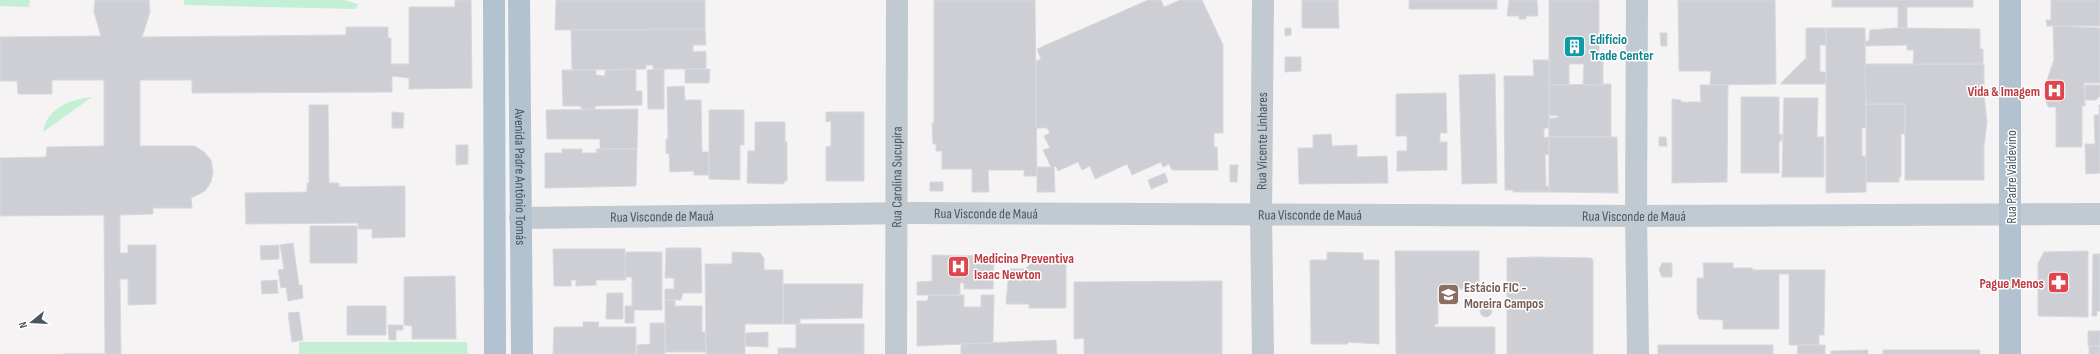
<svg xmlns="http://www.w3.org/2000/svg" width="2100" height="354" viewBox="0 0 2100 354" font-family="'Sofia Sans Condensed',sans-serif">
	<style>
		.green { fill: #c3f0d4 }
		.building { fill: #cdcfd5; stroke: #d7d9de }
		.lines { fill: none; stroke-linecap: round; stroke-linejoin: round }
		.street { stroke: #c1cad1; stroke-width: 22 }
		.primary { stroke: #b3c2d0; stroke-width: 22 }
		.labels { text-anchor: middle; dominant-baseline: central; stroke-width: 3; stroke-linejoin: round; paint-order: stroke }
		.culture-label { font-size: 14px; font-weight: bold; fill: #0d838f; stroke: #fff; text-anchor: start }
		.health-label { font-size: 14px; font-weight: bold; fill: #be3a42; stroke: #fff; text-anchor: end }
		.street-label { font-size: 14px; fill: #4a5660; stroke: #fff }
		.education-label { font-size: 14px; font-weight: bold; fill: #785e54; stroke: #fff; text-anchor: start }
	</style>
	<rect width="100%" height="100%" fill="#f5f3f3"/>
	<path class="green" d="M0 0H30L29 7 0 6Z
		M184 0H344L358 4 356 9 184 5Z
		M92 97 43 132C48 107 69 100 92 97Z
		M299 342H467L468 354H299Z"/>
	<path class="building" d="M95 0H149L150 12 142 37 346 35V27H388V38H391V64H409V7H455V0H471L472 88 409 89V78L392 76V92L192 93V80H140V146H195L204 152 211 160 213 172 211 182 205 191 191 198 192 208H153V214L120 215V253H128V245H156V304L128 305V279H120L121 354H63H105L104 215 0 216V158L46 157 47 147 104 146V80H52V94H18L17 81H0V37L101 36 94 12Z
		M556 0H705V29L555 30Z
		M934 0H1035L1037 176H1024V170H988L989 192H972V169H942V151H936V144H933L932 123H934Z
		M1148 0H1161L1164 7 1180 0H1202L1223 45V133H1214V147H1217L1218 170H1172L1169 164 1163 167 1161 162 1132 175 1127 164 1095 179 1090 166 1082 170 1078 162 1058 171 1056 166 1054 167 1055 192H1037V167H1051L1043 150 1050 148 1044 136 1050 133 1047 128H1036V61L1041 59 1037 49Z
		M1302 0H1338L1339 28H1302Z
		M1409 0H1497V9H1409Z
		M1509 0H1537L1538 16H1526V19H1519V16H1507Z
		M1549 0H1599V55L1600 58H1603V85H1583L1584 64H1569V85H1549Z
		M1678 0H1775L1776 84 1710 85 1711 71H1679Z
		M1832 0H1973V7H1907V28H1898V7H1832Z
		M2051 0H2100V26H2047L2046 20H2051Z
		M2053 26 2100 28V83H2084L2085 106H2082V147H2056V107H2048L2045 97 2046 83 2054 60Z
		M1285 28H1291V35L1285 36Z
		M1806 28H1826V45H1820V72H1826V84H1780L1806 58Z
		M1826 28H1865L1866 128H1862V156H1866V192L1826 193Z
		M1896 28 1980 29V49H1983V64H1913L1914 50H1907V45L1865 46V41H1869L1870 30Z
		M705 29 706 45H693V52L706 51V69H653V65H646V69L572 70 571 30Z
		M1660 33H1667V46H1661Z
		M1285 57H1301V71L1285 72Z
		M1533 60H1550L1549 128H1544V138L1549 137V155L1545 154 1546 186H1549V192H1513V190H1505L1504 76H1534Z
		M1865 64H1984V95L1987 122 1984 147V180H1905V104H1866Z
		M636 69V91H642V105L595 106V109H581V106H563L562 70H596V75L605 76V70Z
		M664 69V109H648L647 70Z
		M685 69H710L709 83H685Z
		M1495 74 1497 183 1462 184 1459 75Z
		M1611 84V137H1549V118H1558V116L1549 115V85Z
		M1700 85H1728L1727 182 1672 183V99L1681 100V102H1701Z
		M2085 85H2100V96L2096 100H2085Z
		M684 86 685 100H701L702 152H709V175H694V171L670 172 669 154 666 153V139H668L667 87Z
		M1446 93 1447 133H1440V142H1447V170L1397 171V151H1407V136H1396V94Z
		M1741 97H1779V134H1782V141H1779V173H1741Z
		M1784 98H1818L1817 137H1824V177H1782Z
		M1866 104H1905V134H1901V177H1899V182H1866Z
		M309 105H328L329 183H339V187L405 186V237L372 238V229H358V223L246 224 245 193 307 192V183H309Z
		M2099 105H2100V173L2086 174 2085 144H2095L2094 115H2099Z
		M638 109 637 149H600V139H547L546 110Z
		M709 110H744V145H740V180L709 179Z
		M392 112 404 113 403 128H392Z
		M826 112H864V181H826V147L831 146V121L826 122Z
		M755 122H785V142H787V181H784V184L747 183 748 151H755Z
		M1331 134 1332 146 1357 145V157L1387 156 1388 183 1299 184 1298 148H1313V135Z
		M1549 137H1617L1618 193 1549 192Z
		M1659 137H1666L1667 146H1659Z
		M456 145H468V164L456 165Z
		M562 149H582V153H597L596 149H637L636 186 545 188V153H562Z
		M1230 165H1238L1237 182H1230Z
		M1165 173 1168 182 1151 189 1148 180Z
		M930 182H943V191H930Z
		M310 226H357V263H310Z
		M293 243 299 285H302L303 298 288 301 286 287 281 288 278 270 284 269 280 245Z
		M279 245V259L261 260 260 246Z
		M666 248H701L702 293H683L681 300H665V289H674V278H665Z
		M553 249H625L626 280H596V285L576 286V280H571V286H554Z
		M1395 251H1479V289H1438V324H1435V327H1495V354H1396Z
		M2088 251V317L2038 316V263L2044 252Z
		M626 252H662V310H634V323H625V306H632V277H625Z
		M732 252 760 253 764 258V270H783V324H745V354H706L705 264H732Z
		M1327 252 1363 253V260H1379V344L1348 342V344H1311L1310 260H1327Z
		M2093 254H2100V311H2097V316H2092Z
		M932 255 994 256 993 289H964V283H960V295H917V282L932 281Z
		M1039 256H1066V308H1029V304H1006L1009 269H1025Z
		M1537 257 1591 258 1593 260V354H1507V258Z
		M1662 263H1672V277H1662L1659 270Z
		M1703 263H1733V268H1752L1753 270H1825L1824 335H1819V345H1789V274H1779V329H1723V320L1699 319 1697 313V278H1704Z
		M455 276 456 339H412V326L404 325V277Z
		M277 280 278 293 262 294 261 281Z
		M1222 281V354H1084V338L1074 339V282Z
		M783 284H863L862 318 800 319V324H783Z
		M607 293H623V319H606Z
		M929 295H964V307H981V295H994L993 343 917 346V301H927Z
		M665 300H675V306H702V332H705L706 352H665Z
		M1480 311a6 6 0 1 1 12 0a6 6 0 1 1-12 0Z
		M347 306H386V335H347Z
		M299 312 303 340 292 342 288 313Z
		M583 322H599L598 327H636V354H553L554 327H583Z
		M650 323H665V354H637V345L650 344Z
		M796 324H864V354H778V348H796Z
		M388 325H403V330H396V340H389Z
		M2088 331H2100V346H2088Z
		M768 332V347L745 346V333Z
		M1056 340 1057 354H961V344Z
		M1658 345H1773V354H1658Z
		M1798 345H1825V354H1797Z
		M2089 346H2100V354H2089Z
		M1868 350V354H1831V351Z
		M1883 350H1980V354H1883Z"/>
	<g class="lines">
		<g class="street">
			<path d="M1637 0 1636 216 1638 354"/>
			<path id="s1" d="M520 218 913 213 1636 216 2100 214"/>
			<path id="s2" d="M896 354 897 0"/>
			<path id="s3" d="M1263 354 1261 216 1263 0"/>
		</g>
		<g class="primary">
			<path d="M494 0 495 354"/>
			<path id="s4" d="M519 0 522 354"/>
			<path d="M2010 0V354"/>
		</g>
	</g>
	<defs>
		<symbol id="building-square" viewBox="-11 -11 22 22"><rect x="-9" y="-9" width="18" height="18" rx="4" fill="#0f9aa8" stroke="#fff"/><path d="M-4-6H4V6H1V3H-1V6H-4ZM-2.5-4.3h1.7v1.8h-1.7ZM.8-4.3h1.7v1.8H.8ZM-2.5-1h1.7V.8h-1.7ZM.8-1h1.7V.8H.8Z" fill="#fff"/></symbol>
		<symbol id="hospital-square" viewBox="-11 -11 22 22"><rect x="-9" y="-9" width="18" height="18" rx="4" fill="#e0444e" stroke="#fff"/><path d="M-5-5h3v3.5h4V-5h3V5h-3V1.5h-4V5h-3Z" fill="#fff"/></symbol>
		<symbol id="pharmacy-square" viewBox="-11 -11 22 22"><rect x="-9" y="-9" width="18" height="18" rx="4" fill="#e0444e" stroke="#fff"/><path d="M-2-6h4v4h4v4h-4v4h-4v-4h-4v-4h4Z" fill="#fff"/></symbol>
		<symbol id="university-square" viewBox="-11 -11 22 22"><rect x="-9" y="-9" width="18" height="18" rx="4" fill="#8d6e63" stroke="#fff"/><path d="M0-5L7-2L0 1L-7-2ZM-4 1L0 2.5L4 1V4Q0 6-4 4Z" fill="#fff"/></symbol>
	</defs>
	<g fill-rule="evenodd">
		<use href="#building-square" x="1562" y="34" width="25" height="25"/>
		<use href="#hospital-square" x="2042" y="78" width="25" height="25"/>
		<use href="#hospital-square" x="946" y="254" width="25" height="25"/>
		<use href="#pharmacy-square" x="2046" y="270" width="25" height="25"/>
		<use href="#university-square" x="1436" y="282" width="25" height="25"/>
	</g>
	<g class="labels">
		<g class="culture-label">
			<text x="1590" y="39">Edifício<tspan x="1590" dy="16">Trade Center</tspan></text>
		</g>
		<g class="health-label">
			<text x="2040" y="91">Vida &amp; Imagem</text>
			<text x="974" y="258" text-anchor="start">Medicina Preventiva<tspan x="974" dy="16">Isaac Newton</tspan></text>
			<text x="2044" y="283">Pague Menos</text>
		</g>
		<g class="street-label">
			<text stroke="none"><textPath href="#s3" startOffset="213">Rua Vicente Linhares</textPath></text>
			<text stroke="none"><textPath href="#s4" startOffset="177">Avenida Padre Antônio Tomás</textPath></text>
			<text stroke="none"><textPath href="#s2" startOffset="177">Rua Carolina Sucupira</textPath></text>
			<text transform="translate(2011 177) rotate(-90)">Rua Padre Valdevino</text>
			<text stroke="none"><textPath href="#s1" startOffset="466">Rua Visconde de Mauá</textPath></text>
			<text stroke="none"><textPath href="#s1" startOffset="142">Rua Visconde de Mauá</textPath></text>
			<text stroke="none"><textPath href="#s1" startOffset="790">Rua Visconde de Mauá</textPath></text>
			<text stroke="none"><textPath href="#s1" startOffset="1114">Rua Visconde de Mauá</textPath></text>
		</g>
		<g class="education-label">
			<text x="1464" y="287">Estácio FIC -<tspan x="1464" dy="16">Moreira Campos</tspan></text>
		</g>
	</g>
	<g transform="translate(32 322) rotate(252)" stroke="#ffffff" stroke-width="3" paint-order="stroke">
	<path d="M0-3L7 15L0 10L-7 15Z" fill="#4a5660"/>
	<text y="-6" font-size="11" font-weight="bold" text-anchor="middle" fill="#4a5660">N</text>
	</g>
</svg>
